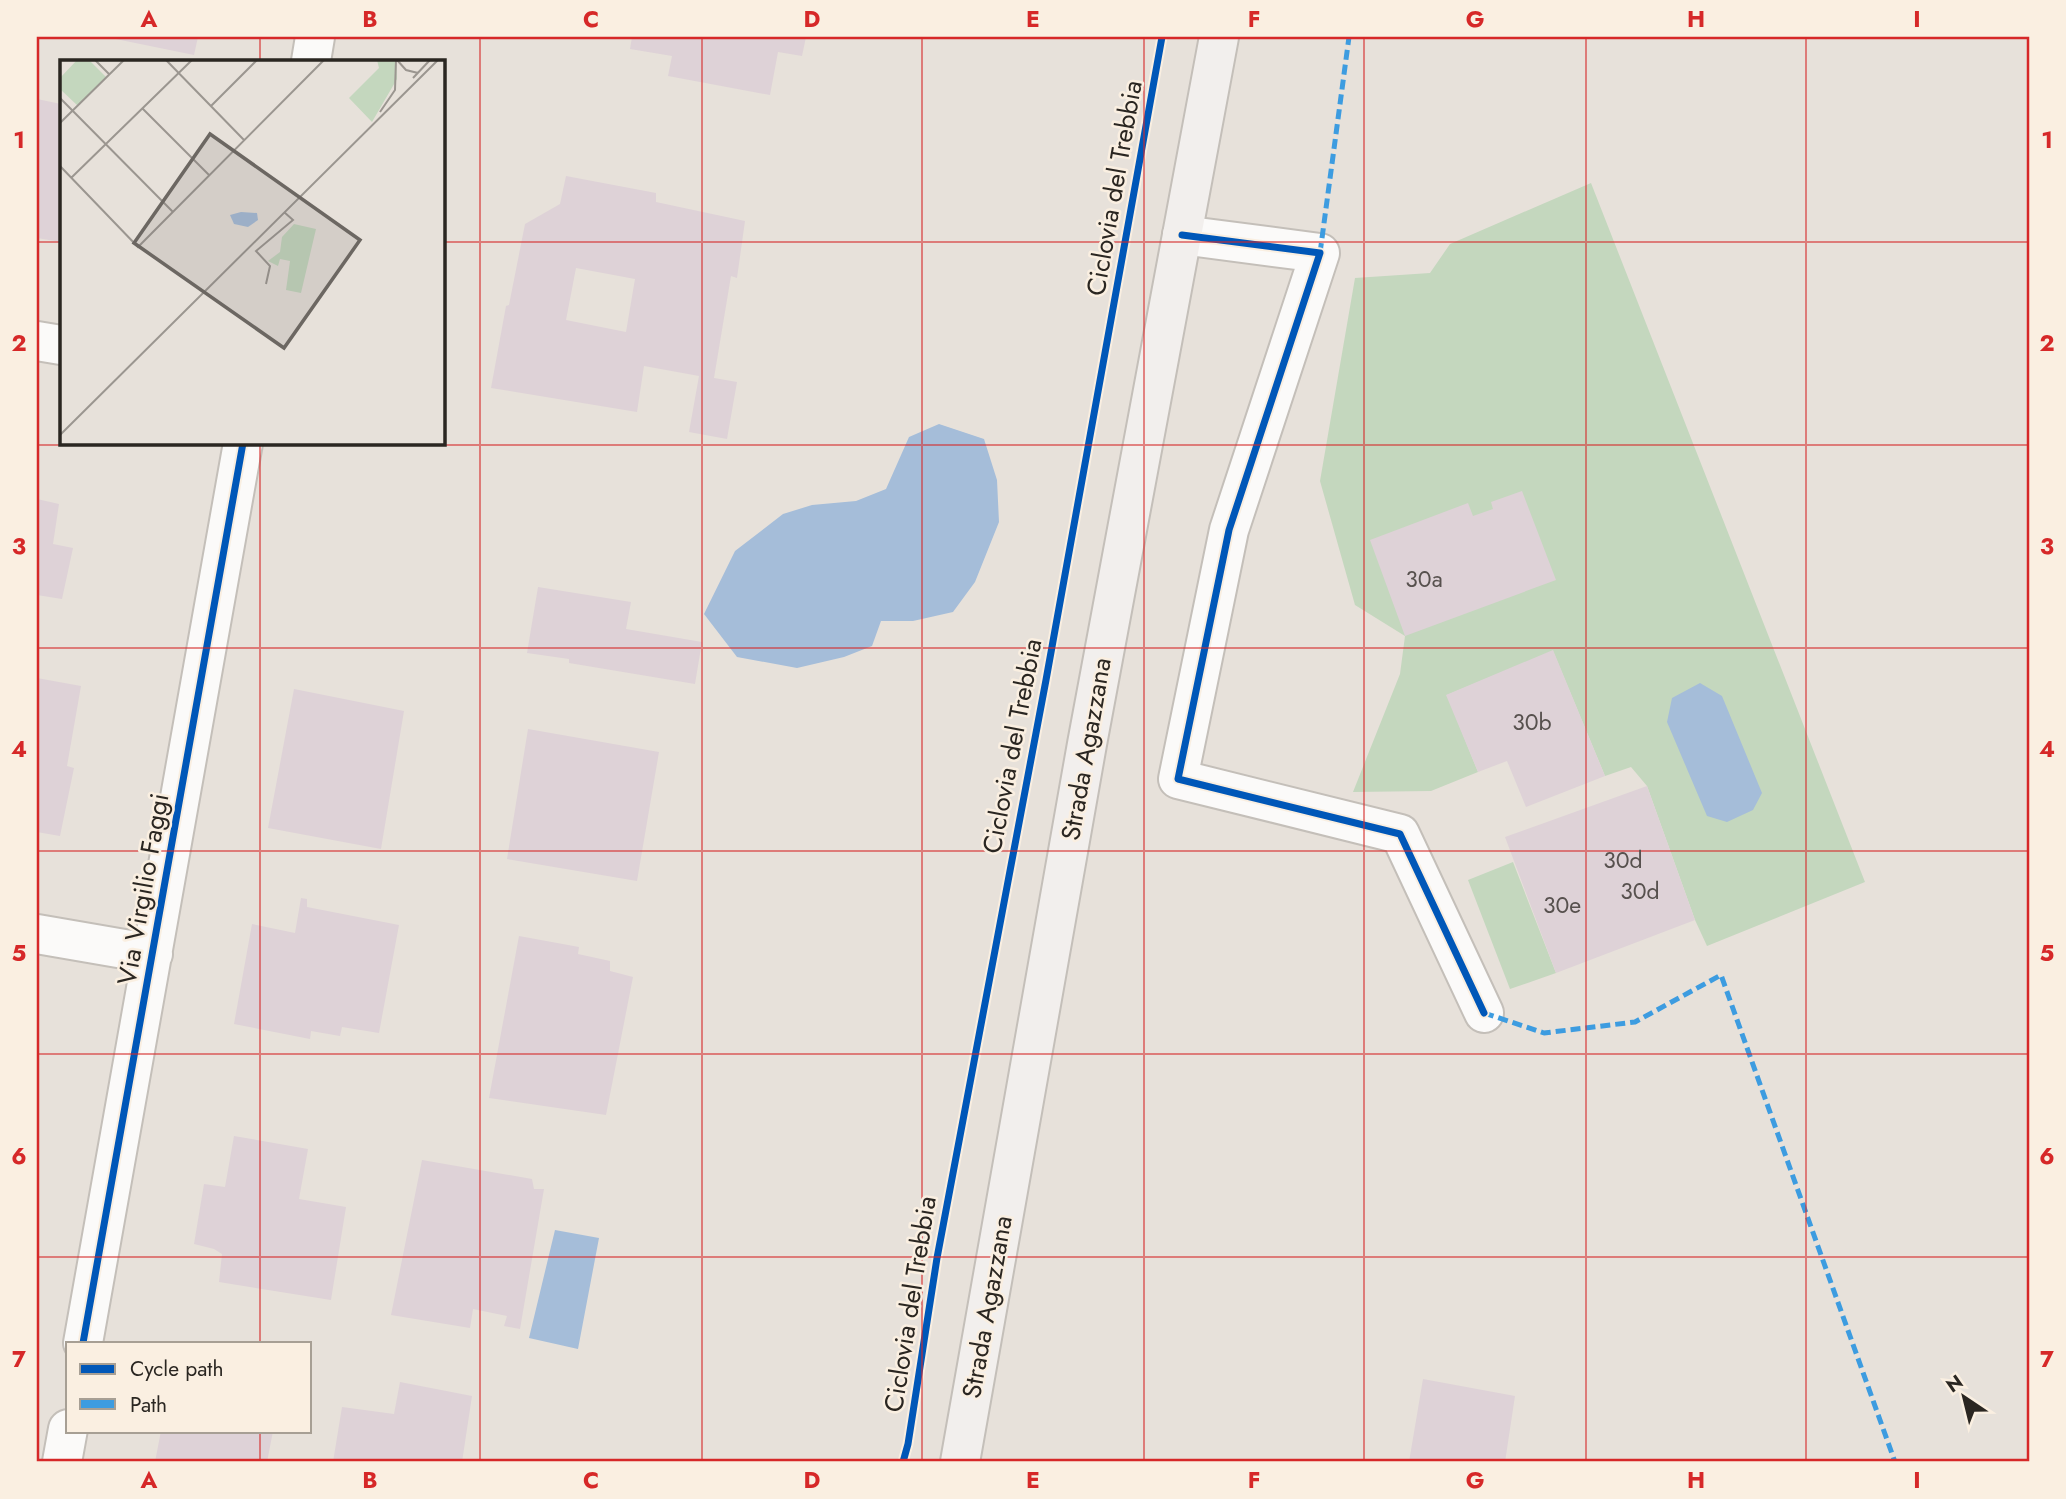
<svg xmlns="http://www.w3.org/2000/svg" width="2066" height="1499" viewBox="0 0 2066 1499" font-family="Jost,sans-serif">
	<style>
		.green { fill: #c4d7be }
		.water { fill: #a5bdd9 }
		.building { fill: #ded2d7; fill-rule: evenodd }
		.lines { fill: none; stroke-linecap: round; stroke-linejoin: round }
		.street-casing { stroke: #c4bfb9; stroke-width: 42 }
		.secondary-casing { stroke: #c4bfb9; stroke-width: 42 }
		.street { stroke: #fbfaf9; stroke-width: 38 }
		.secondary { stroke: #f2efed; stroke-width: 38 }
		.quiet { stroke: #3d9ce0; stroke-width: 5; stroke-dasharray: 10 5; stroke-linecap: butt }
		.cycleway-casing { stroke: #faefe1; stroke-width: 11 }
		.cycleway { stroke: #0057b8; stroke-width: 7 }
		.grid { fill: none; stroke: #d62828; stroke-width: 2; stroke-opacity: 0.55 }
		.labels { text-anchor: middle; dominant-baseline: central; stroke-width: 5; stroke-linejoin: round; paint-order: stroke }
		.number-label { font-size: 23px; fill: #57514e }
		.street-label { font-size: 26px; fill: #2a2621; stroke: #faefe1 }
		.inset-road { fill: none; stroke: #9b9690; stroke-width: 2 }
		.view { fill: #6c6762; fill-opacity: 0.15; stroke: #6c6762; stroke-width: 3.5 }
		.inset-edge { fill: none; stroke: #2a2621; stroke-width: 3.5 }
		.neatline { fill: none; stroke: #d62828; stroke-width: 2.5 }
		.grid-label { font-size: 23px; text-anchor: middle; font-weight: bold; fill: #d62828 }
	</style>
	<rect width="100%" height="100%" fill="#e7e1da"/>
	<path class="green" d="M1591 183 1865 882 1707 946 1695 920 1647 786 1631 767 1605 776 1553 651 1447 695 1478 772 1431 791 1353 792 1400 674 1405 636 1355 605 1320 481 1355 278 1430 273 1450 244Z
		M1513 862 1556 973 1510 989 1468 880Z"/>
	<path class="water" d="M939 424 984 439 997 480 999 522 975 582 953 612 913 621H881L872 646 844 657 797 668 737 657 704 614 735 551 783 514 812 505 856 501 886 489 909 437Z
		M1700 683 1722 696 1762 793 1753 810 1727 822 1707 816 1667 722 1672 698Z
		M555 1230 599 1238 578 1349 529 1338Z"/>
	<path class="building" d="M106 37H198L194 55Z
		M632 37H806L802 56 778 52 770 95 668 76 672 56 630 49Z
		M37 99 61 104V242L37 238Z
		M566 176 656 193V202L745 221 737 278 731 276 714 378 737 382 727 439 689 432 699 376 644 366 637 412 491 388 506 306 509 305 525 224 560 204ZM576 268 635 279 626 332 566 320Z
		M1522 491 1556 580 1405 636 1370 540 1468 503 1473 516 1493 509 1491 502Z
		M37 499 59 504 53 544 73 548 62 599 37 595Z
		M538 587 631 602 626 629 702 642 695 684 569 663V659L527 653Z
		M1553 650 1605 776 1526 807 1507 761 1478 772 1446 695Z
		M37 678 81 686 67 766 74 768 60 836 37 832Z
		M294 689 404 711 381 849 268 828Z
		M528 729 659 752 637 881 507 859Z
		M1647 786 1695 920 1556 973 1505 837Z
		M301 898 307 899V907L399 925 379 1033 342 1027 340 1036 311 1031 310 1039 234 1024 252 924 295 933Z
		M519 936 579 947 578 954 610 961V971L633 977 606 1115 489 1098Z
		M234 1136 308 1149 299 1199 346 1207 331 1300 219 1282 222 1254 214 1249 194 1244 204 1184 225 1187Z
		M422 1160 532 1179 534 1189H544L520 1329 504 1326 507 1316 473 1309 470 1328 391 1315Z
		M1423 1379 1515 1396 1505 1462H1409Z
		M400 1382 472 1396 462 1462H333L342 1407 394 1414Z
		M161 1431H273L267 1462H155Z"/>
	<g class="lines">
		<defs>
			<path id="street" d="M311 61 315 37
				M1182 235 1320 253 1229 530 1178 779 1400 834 1484 1013
				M37 341 61 345
				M37 934 153 954
				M83 1343 243 443
				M62 1462 68 1429"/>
			<path id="secondary" d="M960 1462 1087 744 1219 37"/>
		</defs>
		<use href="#street" class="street-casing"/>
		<use href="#secondary" class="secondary-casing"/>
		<use href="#street" class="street"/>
		<use href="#secondary" class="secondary"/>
		<path class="quiet" d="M1320 253 1349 37
			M1484 1013 1544 1033 1635 1022 1721 975 1895 1462"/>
		<defs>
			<path id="cycleway" d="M1182 235 1320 253 1229 530 1178 779 1400 834 1484 1013
				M83 1343 243 443
				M903 1462 908 1444 937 1258 1046 680 1162 37"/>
		</defs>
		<use href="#cycleway" class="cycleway-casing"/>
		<use href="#cycleway" class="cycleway"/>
	</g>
	<path class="grid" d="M260 37V61M480 37V1462M702 37V1462M922 37V1462M1144 37V1462M1364 37V1462M1586 37V1462M1806 37V1462M37 242H61M443 242H2029M260 443V1343M37 445H2029M37 648H2029M37 851H2029M37 1054H2029M37 1257H2029M260 1431V1462"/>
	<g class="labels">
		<g class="number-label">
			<text x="1424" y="579">30a</text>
			<text x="1532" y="722">30b</text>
			<text x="1623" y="860">30d</text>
			<text x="1640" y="891">30d</text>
			<text x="1562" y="905">30e</text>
		</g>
		<g class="street-label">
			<text transform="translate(1114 188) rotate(-80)">Ciclovia del Trebbia</text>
			<text transform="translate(1012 746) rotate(-79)">Ciclovia del Trebbia</text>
			<text transform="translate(1086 749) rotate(-80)">Strada Agazzana</text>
			<text transform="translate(143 889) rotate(-80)">Via Virgilio Faggi</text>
			<text transform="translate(910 1304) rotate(-81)">Ciclovia del Trebbia</text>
			<text transform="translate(987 1307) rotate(-80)">Strada Agazzana</text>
		</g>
	</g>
	<g transform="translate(60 60)">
		<rect width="385" height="385" fill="#e7e1da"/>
		<path d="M17 0H29L46 17 18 46 0 29V18ZM317 0H336L337 19 312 62 289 38 319 8ZM234 164 256 169 241 233 226 230 230 201 220 199 218 206 208 201 220 192 222 177Z" fill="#c4d7be"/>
		<path d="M181 152 197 153 198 160 188 167 174 164 170 155Z" fill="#a5bdd9"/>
		<path class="inset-road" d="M35 0 50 15M106 0 184 80M337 0 346 10 358 13M353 18 370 0M0 38 113 152M151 46 197 0M83 49 149 115M320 52 335 30 336 0M0 63 64 0M0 106 78 187 264 0M11 118 132 0M206 224 210 206 196 191 233 160 224 152M0 375 378 0"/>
		<path class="view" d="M150 74 300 180 224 288 74 183Z"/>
		<rect width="385" height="385" class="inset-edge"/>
	</g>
	<rect width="2066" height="1499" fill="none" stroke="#faefe1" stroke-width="77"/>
	<rect x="66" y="1342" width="245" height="91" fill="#faefe1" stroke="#a79f94" stroke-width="2"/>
	<rect x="80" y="1364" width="35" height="10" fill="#0057b8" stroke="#a79f94" stroke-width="2"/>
	<text x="130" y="1376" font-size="21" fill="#2a2621">Cycle path</text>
	<rect x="80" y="1399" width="35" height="10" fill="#3d9ce0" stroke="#a79f94" stroke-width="2"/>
	<text x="130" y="1412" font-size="21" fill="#2a2621">Path</text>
	<g transform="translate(1964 1397) rotate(325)" stroke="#faefe1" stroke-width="5" paint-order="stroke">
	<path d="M0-5L12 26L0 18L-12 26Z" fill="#2a2621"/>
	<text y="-10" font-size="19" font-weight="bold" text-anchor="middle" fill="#2a2621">N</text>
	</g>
	<rect x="38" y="38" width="1990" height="1422" class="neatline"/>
	<g class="grid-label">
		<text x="149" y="27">A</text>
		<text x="370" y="27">B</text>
		<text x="591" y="27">C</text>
		<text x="812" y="27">D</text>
		<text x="1033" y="27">E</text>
		<text x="1254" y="27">F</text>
		<text x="1475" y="27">G</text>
		<text x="1696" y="27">H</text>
		<text x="1917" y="27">I</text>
		<text x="19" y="148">1</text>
		<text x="2047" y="148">1</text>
		<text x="19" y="351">2</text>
		<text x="2047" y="351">2</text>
		<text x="19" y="554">3</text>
		<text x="2047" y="554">3</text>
		<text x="19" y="757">4</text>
		<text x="2047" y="757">4</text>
		<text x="19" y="961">5</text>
		<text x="2047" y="961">5</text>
		<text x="19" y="1164">6</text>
		<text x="2047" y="1164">6</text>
		<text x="19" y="1367">7</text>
		<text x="2047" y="1367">7</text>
		<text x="149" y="1488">A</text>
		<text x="370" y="1488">B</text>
		<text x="591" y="1488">C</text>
		<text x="812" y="1488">D</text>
		<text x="1033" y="1488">E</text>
		<text x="1254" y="1488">F</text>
		<text x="1475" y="1488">G</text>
		<text x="1696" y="1488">H</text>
		<text x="1917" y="1488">I</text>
	</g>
</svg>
